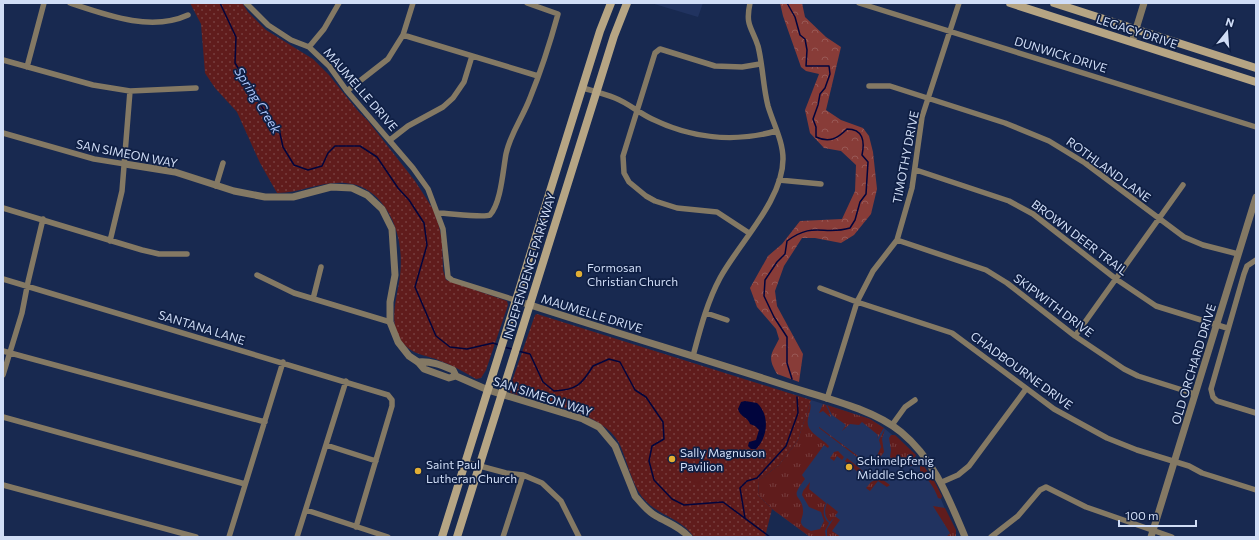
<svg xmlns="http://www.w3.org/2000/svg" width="1259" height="540" viewBox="0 0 1259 540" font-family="Commissioner,sans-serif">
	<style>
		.built { fill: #213360 }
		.grass { fill: url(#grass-tufts) }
		.forest { fill: url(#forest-crowns) }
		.park { fill: url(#park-dots) }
		.pitch { fill: #601c1c }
		.water { fill: #01053d }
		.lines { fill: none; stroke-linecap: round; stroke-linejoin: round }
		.stream { stroke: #01053d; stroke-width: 1.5 }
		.minor { stroke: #847964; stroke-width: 5.5 }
		.tertiary { stroke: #847964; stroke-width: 7 }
		.secondary { stroke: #b6a584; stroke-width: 8 }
		.poi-dot { fill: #e2af34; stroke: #0f1f44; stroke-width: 1.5 }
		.labels { text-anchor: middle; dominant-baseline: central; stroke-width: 3.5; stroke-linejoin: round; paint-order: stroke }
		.street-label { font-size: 12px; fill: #d0ddf6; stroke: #0f1f44 }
		.poi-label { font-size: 12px; fill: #d0ddf6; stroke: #0f1f44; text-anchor: start }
		.water-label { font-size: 13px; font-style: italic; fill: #acc6fb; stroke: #0f1f44 }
	</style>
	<defs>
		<pattern id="grass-tufts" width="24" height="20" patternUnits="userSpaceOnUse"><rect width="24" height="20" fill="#601c1c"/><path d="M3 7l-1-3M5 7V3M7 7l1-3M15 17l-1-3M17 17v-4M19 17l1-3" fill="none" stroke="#763d3e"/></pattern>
		<pattern id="forest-crowns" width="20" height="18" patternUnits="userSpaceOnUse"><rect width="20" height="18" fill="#883c38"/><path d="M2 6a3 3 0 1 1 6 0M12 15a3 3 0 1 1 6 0" fill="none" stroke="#985855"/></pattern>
		<pattern id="park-dots" width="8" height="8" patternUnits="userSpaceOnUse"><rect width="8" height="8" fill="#601c1c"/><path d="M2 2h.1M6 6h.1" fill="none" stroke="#763d3e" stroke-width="1.8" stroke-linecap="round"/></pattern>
	</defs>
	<rect width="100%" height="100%" fill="#182950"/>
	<path class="built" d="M651 3H703L698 17Z
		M811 400 870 419 884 428 897 439 924 469 939 494 956 537H810L772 509Z"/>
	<path class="grass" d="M810 403C812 408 809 413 808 419 805 432 822 438 829 446L828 448 824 445 802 475 805 479C788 501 802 493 803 510 804 520 794 523 811 531L820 529 824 521 821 512 809 507 802 495 803 491 810 482 809 489 826 503C823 510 822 517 829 523L825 531 826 537H810L772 509 758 495 759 480 779 465 798 440Z
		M823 404 826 405 831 416 830 417 823 411 819 413Z
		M827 405 870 419 884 428 883 429 877 439 878 435 862 422 859 425 850 424 842 431 846 425 832 415Z
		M819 427 862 459 861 460 819 428Z
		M885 429 882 439 884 452 879 459 877 456 881 447 879 440Z
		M891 435H895L916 455 912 466H910L906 458 897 457 893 460 890 457 891 450 889 438Z
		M838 451 844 457 842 460 837 456 834 461 830 458 834 452Z
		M847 458 863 471 860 474 845 461Z
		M922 464 932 477 942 496 941 499 938 498C934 487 928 479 920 471V466Z
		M875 480H883L890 485 887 487 878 481 870 491 866 488 871 482Z
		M827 503 838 512 835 516 840 520 832 531 841 537H827V529L834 518 830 522C824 517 824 510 827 503Z
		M933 506 945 508 956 530V536L948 537 947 536 950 533Z"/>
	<path class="forest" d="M780 3H802L805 17 826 37 841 47 826 110 841 120 863 128 869 136 873 152 877 189 871 214 854 235 841 243 815 238H802L784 266 775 291 777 306 803 354 799 382 777 374C767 357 771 355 779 339L776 329 757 307 750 288 768 256 782 244 800 221 842 219 855 191 856 165 841 151 824 148 810 133 805 110 819 74 806 71 801 67 783 16Z"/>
	<path class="park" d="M190 3H242L248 12 266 30 313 59 329 75 358 111 368 121 415 181 433 209 439 226 442 240 443 270 446 280 507 301 508 305 486 370 481 378 476 379C464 372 452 365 438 360 429 356 416 355 408 348 385 329 397 300 400 276 403 250 398 222 381 202 372 191 360 184 345 183 321 181 301 193 277 193L260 163 237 112 215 88 205 73 201 24Z
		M537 314 811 400 798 440 779 465 759 480 758 495 772 509 765 537H694C680 517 660 517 644 499 632 486 627 459 619 443 603 412 542 402 511 393L509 390 535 315Z"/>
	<path class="pitch" d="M687 464 704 473 699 484 682 476Z"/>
	<path class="water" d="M745 401 757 403C770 415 768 437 756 449H751L748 446 749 442 756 440 759 430 755 426 750 424C748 417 740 417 738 409L741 402Z"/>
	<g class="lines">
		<path class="stream" d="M220 3 236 37 235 63 271 122 279 129 283 147 294 165 308 170 322 166 328 153 335 146H360L377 157 398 188 409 200 424 223 427 245 415 287 436 336 450 347 467 349 493 343 499 345
			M787 3 795 17 800 35 805 39 807 50 806 66H829L830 74 825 88 820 94 818 105 813 119 816 127V137C829 143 837 139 847 129 863 129 865 141 862 155L868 162 866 194 860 202 855 220 850 228C823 236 814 221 787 241L785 254 777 262 765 280 764 296 774 317 787 337V363L792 379
			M504 347 512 349
			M518 351 530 354 543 382 554 391C577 390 582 384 593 366L609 359 620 362 635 390 646 397 663 422 664 439 652 446 649 461 654 480 672 499 684 505 723 502 770 537
			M745 518 740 488 747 481 757 478 786 446 798 413 797 397"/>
		<path class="minor" d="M70 3C106 15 151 32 188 15
			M246 3 268 25 291 40 309 47 329 66 347 91 413 168 428 189 443 229 448 277 452 280 515 300
			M859 3 1256 127
			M403 35 538 76
			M309 47 324 29 339 3
			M3 60 93 85 130 91 196 88
			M27 67 44 3
			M869 86H890L1005 123 1049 141 1085 163 1184 237 1203 245 1238 254
			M583 88C593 91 605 94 615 98 628 103 639 113 652 119 691 138 734 143 776 131
			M347 91 388 59 403 35 413 3
			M3 133 94 159 125 164
			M390 140 408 126 443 107 453 98 464 82 472 56
			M916 170 1009 201 1033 214 1116 279 1156 306 1227 328
			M779 180 821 184
			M216 186 223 163
			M3 208 142 250 159 254H187
			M438 213C448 213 483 218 490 215 501 203 503 170 506 154 510 134 523 117 530 98 541 71 550 43 558 14L527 3
			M749 233 717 212 677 208 655 201 646 196 629 182 624 173 623 156 655 53 660 49 715 66 742 67 760 64
			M897 240 986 270 1007 283 1075 336 1124 369 1138 376 1195 394
			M110 241 122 191 130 91
			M1256 260 1247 266 1244 274 1211 389 1213 397 1217 401 1256 413
			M257 275 294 293 390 322
			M3 279 388 395 392 400V406L356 527
			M820 288 857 302 952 333 1054 409 1107 438 1137 450 1189 466 1202 473 1256 490
			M313 299 321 267
			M706 313 727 320
			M1075 336 1183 185
			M3 351 265 422
			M693 356C700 330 707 302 720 278 739 243 783 200 783 159 783 141 773 123 768 106 763 87 763 66 758 46 752 27 745 26 750 3
			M3 375 22 313 28 282 43 219
			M827 399 857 302 873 271 897 240 912 188 922 117 959 3
			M3 417 245 484
			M892 425 905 407 915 400
			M326 445 376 461
			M465 462 506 473 523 475 542 483 561 501 579 537
			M942 482 958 475 969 466 1026 389
			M3 485 196 537
			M306 510 388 537
			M229 537 283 362
			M297 537 346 381
			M503 537 523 475
			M991 537 1018 516 1040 490 1046 487 1086 507 1172 537"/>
		<path class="tertiary" d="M1132 42 1144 3
			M125 164 175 172 234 191 265 197H293L331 187 352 188 367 195 382 209 392 229 395 275 390 302V322L398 342 409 356 418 362 424 369 449 378 456 376 488 390 583 419 599 427 615 446 635 496C641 503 647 511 656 516 668 523 679 526 689 537
			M515 300C603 329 691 355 778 383 816 396 871 407 901 432 934 459 949 499 965 537
			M418 362C432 361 441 365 453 370L456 376
			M1151 537 1256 197"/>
		<path class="secondary" d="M1010 3 1256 82
			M1054 3 1256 68
			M442 537 600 31 611 3
			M457 537 614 36 627 3"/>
	</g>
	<g class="poi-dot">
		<circle cx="579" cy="274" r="4"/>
		<circle cx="672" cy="459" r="4"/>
		<circle cx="849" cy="467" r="4"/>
		<circle cx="418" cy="471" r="4"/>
	</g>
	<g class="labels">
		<g class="street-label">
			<text transform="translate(1137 31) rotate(18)">LEGACY DRIVE</text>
			<text transform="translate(1061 54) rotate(17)">DUNWICK DRIVE</text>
			<text transform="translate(361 89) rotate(49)">MAUMELLE DRIVE</text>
			<text transform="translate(127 153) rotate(11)">SAN SIMEON WAY</text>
			<text transform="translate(905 157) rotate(-79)">TIMOTHY DRIVE</text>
			<text transform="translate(1109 169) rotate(36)">ROTHLAND LANE</text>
			<text transform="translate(1080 237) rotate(37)">BROWN DEER TRAIL</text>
			<text transform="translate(529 266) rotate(-73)">INDEPENDENCE PARKWAY</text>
			<text transform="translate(1054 305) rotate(37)">SKIPWITH DRIVE</text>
			<text transform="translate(592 313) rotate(17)">MAUMELLE DRIVE</text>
			<text transform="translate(202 327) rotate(17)">SANTANA LANE</text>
			<text transform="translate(1193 364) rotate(-73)">OLD ORCHARD DRIVE</text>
			<text transform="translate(1022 370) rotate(36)">CHADBOURNE DRIVE</text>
			<text transform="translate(543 396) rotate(18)">SAN SIMEON WAY</text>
		</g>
		<g class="poi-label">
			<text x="587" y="267">Formosan<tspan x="587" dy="14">Christian Church</tspan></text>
			<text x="680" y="452">Sally Magnuson<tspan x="680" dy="14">Pavilion</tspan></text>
			<text x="857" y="460">Schimelpfenig<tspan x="857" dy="14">Middle School</tspan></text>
			<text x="426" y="464">Saint Paul<tspan x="426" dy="14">Lutheran Church</tspan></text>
		</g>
		<g class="water-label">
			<text transform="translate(258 100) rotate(58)">Spring Creek</text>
		</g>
	</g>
	<rect width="1259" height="540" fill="none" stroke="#d0ddf6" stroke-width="8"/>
	<g transform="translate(1227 32) rotate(17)" stroke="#0f1f44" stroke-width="3" paint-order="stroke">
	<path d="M0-3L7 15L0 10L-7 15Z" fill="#d0ddf6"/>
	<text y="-6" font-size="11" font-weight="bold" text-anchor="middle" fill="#d0ddf6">N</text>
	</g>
	<path d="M1119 520v6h77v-6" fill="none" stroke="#d0ddf6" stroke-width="2"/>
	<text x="1125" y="520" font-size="12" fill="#d0ddf6" stroke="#0f1f44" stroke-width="3" paint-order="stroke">100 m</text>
</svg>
